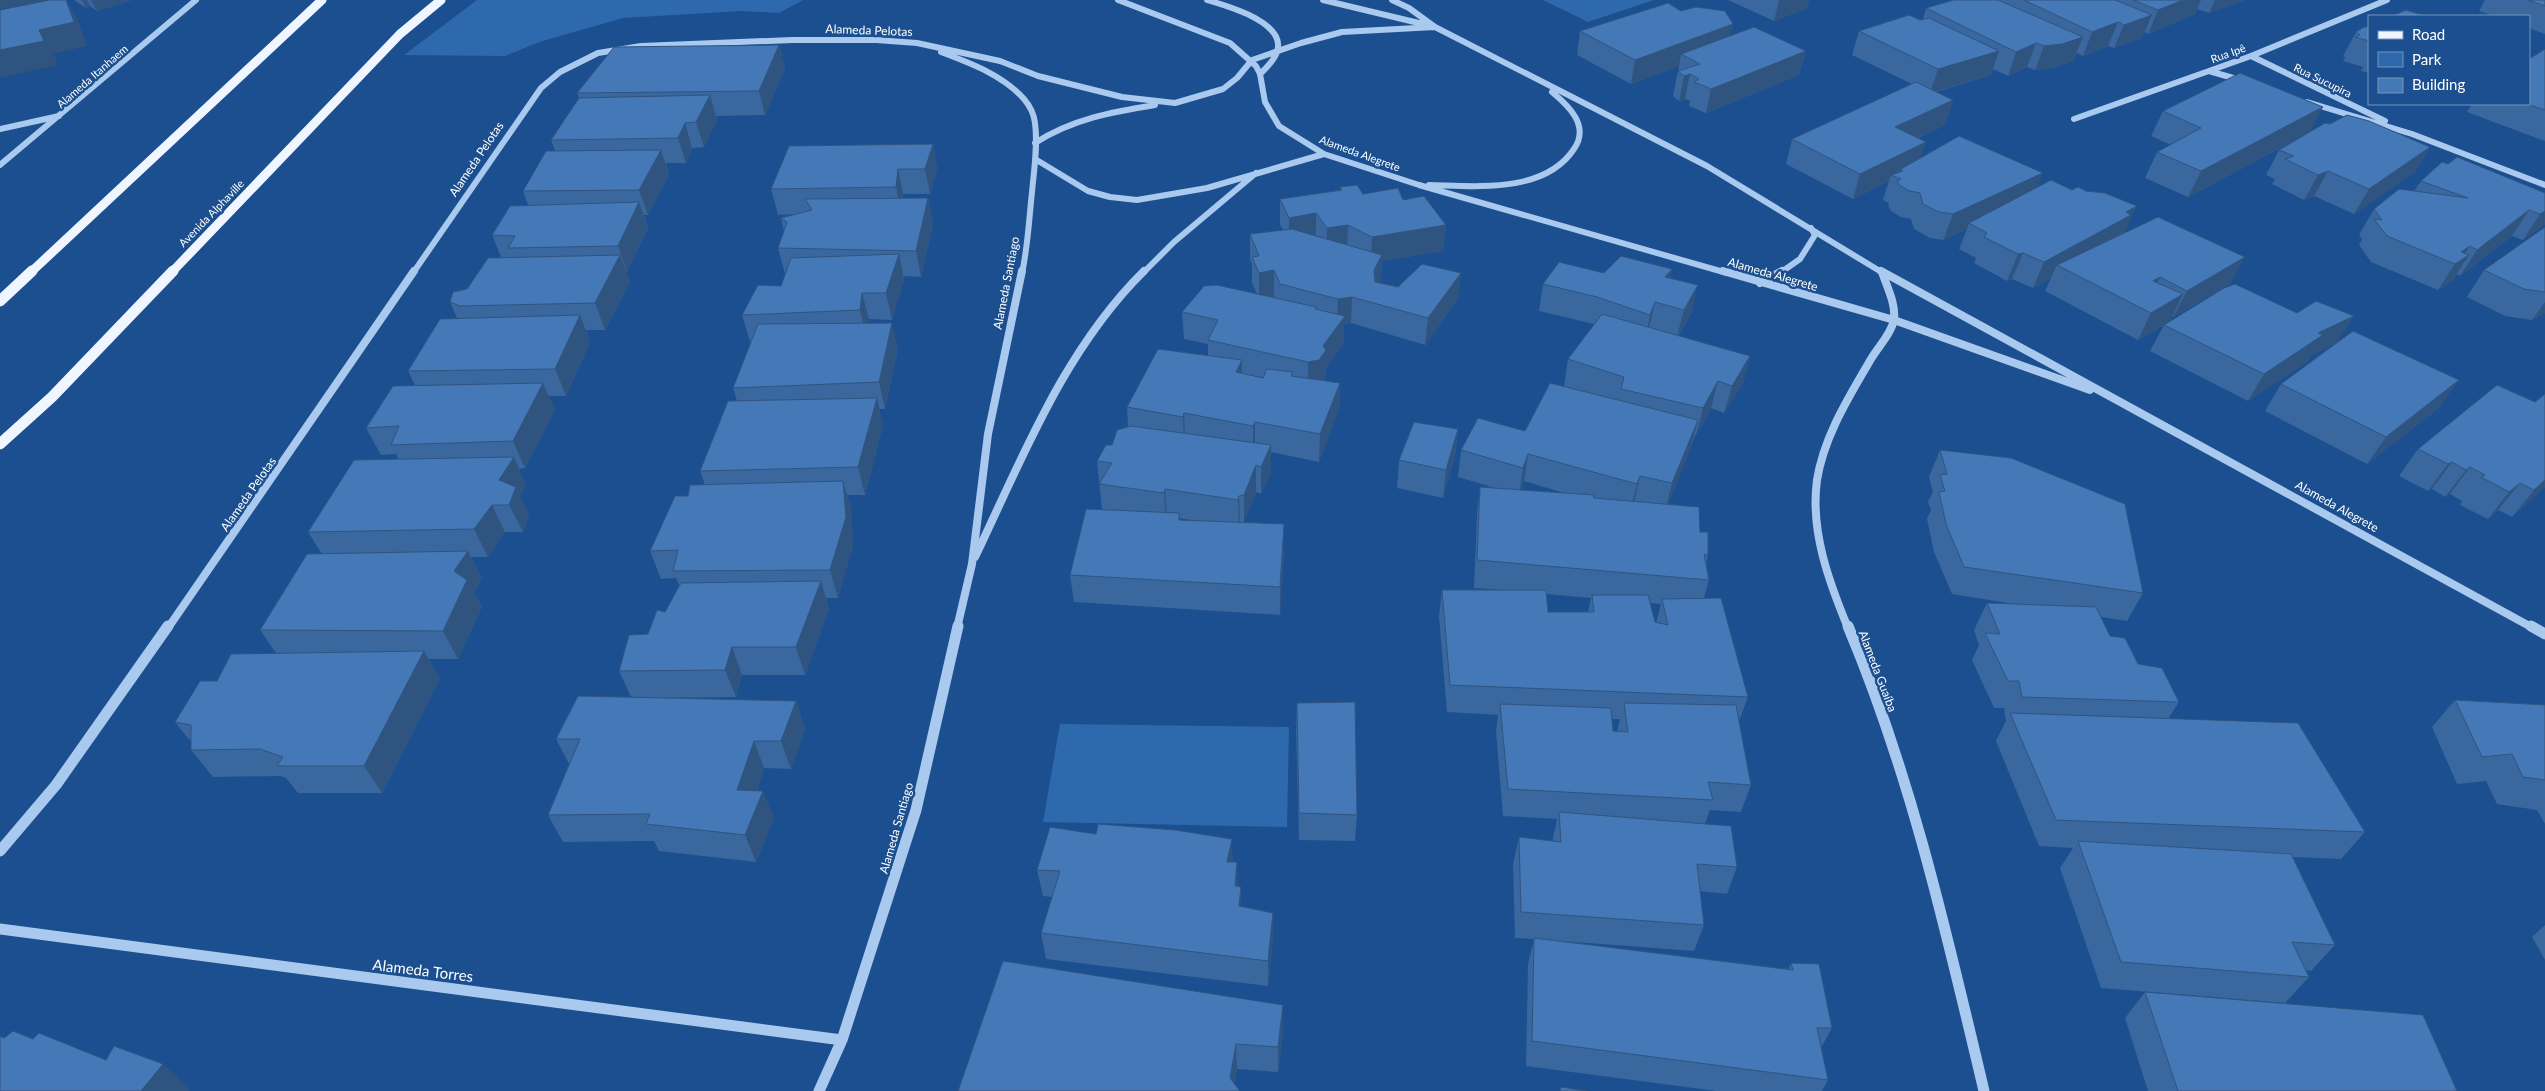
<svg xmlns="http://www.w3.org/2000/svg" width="2545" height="1091" viewBox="0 0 2545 1091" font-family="Lato,sans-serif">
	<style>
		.green { fill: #2e69ad }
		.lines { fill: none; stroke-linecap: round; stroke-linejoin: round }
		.minor-far2 { stroke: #a9c9ee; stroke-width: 6 }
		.minor-far1 { stroke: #a9c9ee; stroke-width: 8 }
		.minor { stroke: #a9c9ee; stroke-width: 11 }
		.major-far1 { stroke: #f0f6ff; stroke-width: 9 }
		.major { stroke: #f0f6ff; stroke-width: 11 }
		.wall { fill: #3a679d; fill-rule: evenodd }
		.shaded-wall { fill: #305480 }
		.building { fill: #4478b7; stroke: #305480 }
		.labels { text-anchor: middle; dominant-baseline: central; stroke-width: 5; stroke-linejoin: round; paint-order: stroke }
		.far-street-label { font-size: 11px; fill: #fff; stroke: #1b4f8f }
		.street-label { font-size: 12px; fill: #fff; stroke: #1b4f8f }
		.near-street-label { font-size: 15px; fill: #fff; stroke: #1b4f8f }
	</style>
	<rect width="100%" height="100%" fill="#1b4f8f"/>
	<path class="green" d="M477 0H803L779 13 741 11 623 18 539 42 505 56 404 55Z
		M1543 0H1654L1588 22Z
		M1060 724 1289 727 1287 827 1043 822Z"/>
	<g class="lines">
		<path class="minor-far2" d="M1118 0 1230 43 1256 66 1260 74 1265 102 1279 126 1324 154 1419 185 1727 273
			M1207 0C1227 6 1287 22 1277 52 1274 61 1266 68 1260 74
			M1323 0 1423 24
			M1392 0 1409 8 1435 27 1707 166 1883 273
			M941 52C970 63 1003 75 1024 99 1030 106 1034 114 1035 123 1038 146 1034 170 1032 192 1029 219 1028 246 1022 273
			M2251 56 2385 121
			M2209 71 2240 80
			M2307 102 2412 134 2545 185
			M2074 119 2251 56 2387 0
			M0 129 59 116
			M1035 143C1072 119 1112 112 1155 105
			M1035 159 1088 191 1110 197 1137 200 1207 188 1324 154
			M0 165 196 0
			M1429 185C1476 186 1544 194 1574 149 1590 126 1569 106 1552 92
			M413 273 541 88 560 72 598 53 641 46 792 40H876L917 43 1000 61 1038 76 1122 97 1175 103 1223 89 1237 78 1252 60 1301 43 1342 32 1435 27
			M1143 273 1174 242 1256 173
			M1780 273 1800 259 1815 235 1811 228"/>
		<path class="minor-far1" d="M1723 271 1894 320 2090 390
			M1881 271 2533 628
			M1760 283 1782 271
			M975 557C1023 457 1064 350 1144 271
			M168 628 414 271
			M957 628 972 564 988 434 1022 271
			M1848 628C1829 582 1810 531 1817 480 1824 436 1849 397 1871 359 1878 347 1891 334 1894 320 1896 304 1887 287 1882 272"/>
		<path class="minor" d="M1848 626C1911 775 1947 935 1984 1091
			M2531 626 2545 634
			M0 851 56 785 168 626
			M0 929 842 1040
			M819 1091 842 1040 916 810 958 626"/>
		<path class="major-far1" d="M30 273 322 0
			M171 273 400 34 441 0"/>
		<path class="major" d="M0 301 32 271
			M0 444 52 397 173 271"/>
	</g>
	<path class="wall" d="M74 0H132L97 11 90 6 86 8Z
		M1728 0H1809L1807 8 1774 21Z
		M1954 0H2245L2209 13 2197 9 2195 14 2148 34 2144 32 2142 38 2114 48 2108 46 2083 56 2077 53 2073 61 2053 68 2035 70 2027 67 2008 76 1993 69 1991 75 1936 92 1953 100 1945 125 1918 138 1921 157 2038 187 2125 232 2123 233 2231 283 2173 317 2172 316 2170 321 2297 313 2354 316 2337 342 2440 407 2367 464 2265 411 2281 384 2337 342 2311 356 2307 362 2248 401 2150 351 2164 325 2138 340 2045 291 2051 278 2033 288 2012 279 2007 281 1974 263 1976 258 1959 249 1967 229 1943 240 1930 238 1914 229 1911 219 1901 217 1891 211 1888 206 1889 203 1883 200 1889 181 1853 199 1786 164 1792 139 1912 84 1852 55 1859 31 1923 19 1926 8Z
		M2485 0H2545V34L2529 28V16H2494L2479 11Z
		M1681 11 1733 24 1730 36 1806 51 1799 75 1706 113 1689 106 1690 101 1685 99 1679 101 1673 96 1679 66 1631 84 1577 55 1580 31Z
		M2369 23V73L2361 71 2363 67 2343 61 2345 57 2343 56 2356 32 2367 27Z
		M779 45 785 69 765 115 716 116 717 120 704 147 692 148 686 163H666L669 175 648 215H644L648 228 627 272H626L630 282 605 330H586L590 342 566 396H548L555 410 525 468 519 469 526 485 520 496 529 515 523 532H505L488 557H471L482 579 474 592 482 607 458 659H428L440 678 382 793H298L286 778 280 776 213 777 191 750V742L175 722 217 681 276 653 260 630 322 554 308 532 399 460 396 454 381 455 366 428 415 385 408 371 457 318 450 302 467 289 501 257 492 235 528 205 523 191 555 151 551 140 579 98 577 93Z
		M2545 49V141L2467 112 2472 104H2529Z
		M2163 111 2311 131 2430 147 2415 172 2354 214 2314 196 2304 200 2272 184 2275 179 2266 175 2279 150 2305 135 2188 197 2145 178 2157 152 2171 145 2151 136Z
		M933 144 937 169 930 194H903V198H928L933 224 921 277 903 276 904 280 892 320 869 319 868 323 898 349 885 409H879L883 425 865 495H847L851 509 853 545 838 598H826L829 609 805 675H742L736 697 659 698 796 701 805 729 791 769 764 768 757 791 774 818 756 862 659 851 654 841 563 842 548 815 569 764 556 739 631 697 619 671 665 612 679 585 676 578 661 579 650 551 688 496 705 485 700 471 737 401 733 388 751 342H750L742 315 781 286 785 274 778 248 784 231 781 218 794 214 778 215 771 189Z
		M2448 164 2545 193V223L2544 225 2523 240 2512 236 2460 276 2457 274 2452 281 2438 290 2371 262 2359 245 2362 239 2359 235 2374 209 2414 191 2421 181Z
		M1340 187 1363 194 1403 200 1446 225 1443 251 1382 261 1381 281 1380 283 1458 299 1425 345 1351 323 1344 324V343L1326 368 1325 377 1323 380 1340 383 1339 410 1319 462 1271 452V473L1261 494 1256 492 1244 522 1284 524V551L1280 615 1074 602 1070 575 1102 509 1097 461 1128 426 1127 407 1208 356V344L1184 339 1182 312 1257 294 1252 283V264L1250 260V234L1283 230 1280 225V199L1340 190ZM1179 518 1191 520H1179Z
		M2545 227V313L2532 320 2505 316 2467 297 2484 270Z
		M1672 269 1670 279 1692 312 1678 336 1750 356 1743 383 1724 413 1711 408 1696 435H1695L1691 447 1668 504 1700 532 1708 555 1706 564 1709 580 1704 598 1748 697 1739 721 1751 785 1741 812 1710 810 1705 824 1737 867 1727 894 1700 891 1704 925 1694 951 1561 941 1788 969 1791 963 1832 1028 1821 1048 1828 1080 1822 1091H1716L1526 1066 1528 964 1534 939 1515 938 1513 864 1519 837 1553 841V838L1557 819 1503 816 1496 731 1498 715 1447 712 1439 617 1442 590H1501L1474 588 1477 514 1480 487 1495 488 1458 477 1461 450 1525 431 1564 386 1568 359 1594 324 1539 311 1543 284 1604 273ZM1524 481 1564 493 1521 490ZM1546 594 1591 598 1588 612H1548ZM1650 603 1661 604 1656 623 1655 622ZM1612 719H1620L1617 731H1613Z
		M2535 402 2545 487 2512 517 2498 510 2488 519 2460 505 2462 501 2450 494 2445 497 2432 489 2428 491 2399 476 2418 449Z
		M1458 429 1455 457 1443 498 1397 488 1399 460Z
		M1940 450 2143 593 2127 621 2101 617 2110 636 2138 664 2179 702 2168 719 2365 832 2341 859 2293 857 2335 945 2311 971 2306 970 2309 977 2285 1003 2101 988 2060 868 2073 848 2039 846 1996 741 2006 721 2004 708H1994L1972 660 1979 645 1974 630 1987 603 2014 604 1952 594 1934 552 1927 519 1931 510 1928 502 1933 492 1929 477Z
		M2455 700 2545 705V824L2537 810 2497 804 2486 781 2457 784 2432 727Z
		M1297 703 1357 815 1355 841 1299 840 1296 730Z
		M1233 862 1238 886 1241 887V907L1273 939 1268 986 1046 959 1041 933 1052 897 1043 896 1037 870Z
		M2545 925V960L2532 937Z
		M2145 992 2457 1091H2148L2125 1018Z
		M1283 1031 1278 1072 1237 1069 1234 1084 958 1091Z"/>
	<path class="shaded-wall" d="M0 0H56L0 19Z
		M66 0 78 20 87 46 54 54 58 65 0 78V50L39 30Z
		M82 0H87L90 6 86 8Z
		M91 0H132L97 11Z
		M1779 0H1809L1807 8 1774 21Z
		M2183 0H2201L2195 14 2148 34 2158 10Z
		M2215 0H2245L2209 13Z
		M2152 15 2142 38 2114 48 2124 25Z
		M2118 22 2108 46 2083 56 2092 32Z
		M1733 24 1728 47 1681 54 1679 66 1631 84 1635 60Z
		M2083 37 2073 61 2053 68 2035 70 2044 46Z
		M2036 43 2027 67 2008 76 2016 52Z
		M779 45 785 69 765 115 759 91Z
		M1806 51 1799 75 1706 113 1711 89Z
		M1999 51 1991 75 1930 93 1938 69Z
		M1690 74 1685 99 1679 101 1684 76Z
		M710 95 717 120 704 147 696 122Z
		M1953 100 1945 125 1887 152 1895 127Z
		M2323 107 2310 132 2188 197 2201 171Z
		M685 123 692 148 686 163 678 138Z
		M1926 142 1918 167 1903 171 1901 169 1898 177 1891 175 1889 181 1853 199 1860 174Z
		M933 144 937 169 930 194 925 169Z
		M2430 147 2415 172 2354 214 2369 189Z
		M661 150 669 175 648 215 639 190Z
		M898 169 903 194 901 212 896 187Z
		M2328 171 2314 196 2304 200 2318 175Z
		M2043 173 2033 199 1969 223 1967 229 1943 240 1953 214Z
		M928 198 933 224 921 277 916 251Z
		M639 202 648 228 627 272 618 246Z
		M2137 206 2125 232 2057 265 2051 278 2033 288 2044 262 2126 212Z
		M2529 210 2512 236 2460 276 2477 250Z
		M2545 211V223L2544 225 2523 240 2540 214Z
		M1316 213V239L1289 243V218Z
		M1348 225 1347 251 1327 254V228Z
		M1446 225 1443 251 1382 261 1381 281 1372 296 1371 263 1372 237Z
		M2470 246 2460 261 2469 255 2452 281 2438 290 2455 264 2461 252Z
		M2023 253 2012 279 2007 281 2018 254Z
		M899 254 904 280 892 320 886 293Z
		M620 255 630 282 605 330 595 303Z
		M2245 257 2231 283 2173 317 2187 291Z
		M1672 269 1666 296 1659 304 1665 277Z
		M1274 270V297L1259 299V273Z
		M1461 273 1458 299 1425 345 1428 318Z
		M2160 277 2147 304 2153 281Z
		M1698 285 1692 312 1677 336 1684 310Z
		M862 293 869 319 866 336 860 310Z
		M2183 294 2170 321 2138 340 2151 313Z
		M1352 297 1351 323 1344 324V343L1326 368 1325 377 1318 387 1308 389V362L1323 346 1337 326 1338 299Z
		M1655 302 1649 328 1645 342 1650 315Z
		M2545 302V313L2532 320Z
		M580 315 590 342 566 396 555 369Z
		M2354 316 2337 342 2311 356 2307 362 2248 401 2264 374 2318 333Z
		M892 323 898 349 885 409 879 382Z
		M1750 356 1743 383 1724 413 1732 386Z
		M1242 360V387L1236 372Z
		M2459 380 2440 407 2367 464 2386 437Z
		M1718 381 1711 408 1696 435 1703 408Z
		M543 383 555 410 525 468 513 441Z
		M1340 383 1339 410 1319 462 1320 434Z
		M877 398 883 425 865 495 858 467Z
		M1184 413 1185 440 1184 444 1183 417Z
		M1698 420 1691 447 1665 511 1672 483Z
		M1255 422V450L1253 453V426Z
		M1458 429 1455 457 1443 498 1446 470Z
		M1271 445V473L1261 494V467Z
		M1528 454 1524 481 1519 495 1523 468Z
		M514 457 526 485 520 496 529 515 523 532 509 505 499 480Z
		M2452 462 2432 489 2428 491 2448 464Z
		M1256 465V492L1244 523V495Z
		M2470 467 2450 494 2445 497 2466 470Z
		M1640 476 1634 503 1630 512 1637 484Z
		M2545 480V487L2512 517 2534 490Z
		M843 481 851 509 853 545 838 598 830 570Z
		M2520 483 2498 510 2488 519 2509 492Z
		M1165 489 1167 516 1166 520 1164 493Z
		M1239 496 1240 523 1239 528 1238 500Z
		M492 505 505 532 488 557 474 529Z
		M1284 524V551L1280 615V587Z
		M468 551 482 579 474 592 482 607 458 659 443 631 454 571Z
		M821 581 829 609 805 675 796 647Z
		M732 647 742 675 736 697 725 670Z
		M424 651 440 678 382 793 364 766Z
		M796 701 805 729 791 769 781 741Z
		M754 741 764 768 749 817 737 790Z
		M763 791 774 818 756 862 745 835Z
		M1232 839 1233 866 1227 862Z
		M1237 862 1238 889 1235 886Z
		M1241 887V913L1239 906Z
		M1273 913V939L1268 986V961Z
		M1283 1005V1031L1278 1072V1047Z
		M1236 1044 1237 1069 1233 1091 1230 1078Z
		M163 1064 190 1089 188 1091H141Z"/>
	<path class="building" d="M50 0H66L74 22 39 30 44 41 0 50V10Z
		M1954 0H1998L2083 37 2062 44 2044 46 2036 43 2016 52 1926 8Z
		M2024 0H2115L2152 15 2124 25 2118 22 2092 32Z
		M2133 0H2183L2158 10Z
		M2528 0H2545V6Z
		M1668 3 1681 11 1696 7 1725 11 1733 24 1635 60 1580 31Z
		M2406 10 2425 16H2392Z
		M1909 15 1920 20 1929 18 1999 51 1938 69 1859 31Z
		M1754 27 1806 51 1711 89 1694 82 1699 79 1690 74 1684 76 1678 71 1700 64 1681 54Z
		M2364 27H2369V41L2355 37 2360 35 2356 32Z
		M779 45 759 91 577 93 614 47Z
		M2545 49V110L2527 104H2529V59Z
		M2240 73 2323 107 2201 171 2157 152 2201 128 2163 111Z
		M1916 82 1953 100 1895 127 1926 142 1860 174 1792 139Z
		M710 95 696 122 685 123 678 138 551 140 579 98Z
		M2347 115 2369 121 2430 147 2369 189 2328 171 2318 175 2285 159 2294 156 2279 150 2325 123 2330 124Z
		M1959 136 2043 173 1953 214 1939 212 1923 204 1920 193 1910 191 1900 186 1897 181 1901 179 1891 175 1903 171 1901 169Z
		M933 144 925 169H898L896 187 771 189 789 146Z
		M661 150 639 190 523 191 546 151Z
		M2457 157 2545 193V211L2540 214 2529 210 2477 250 2470 246 2461 252 2469 255 2455 264 2387 236 2374 219 2382 220 2374 209 2399 189 2468 198 2421 181 2442 162 2448 164Z
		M2051 180 2072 190 2078 187 2086 191 2105 193 2137 206 2126 212 2131 215 2044 262 2023 253 2018 254 1984 237 1987 233 1969 223Z
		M1357 185 1363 194 1398 188 1403 200 1424 196 1446 225 1372 237 1348 225 1327 228 1316 213 1289 218 1280 199 1342 190 1340 187Z
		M928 198 916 251 778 248 787 222 781 218 812 210 805 199Z
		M639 202 618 246 508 248 515 236 492 235 510 206Z
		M2158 217 2245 257 2187 291 2160 277 2153 281 2183 294 2151 313 2057 265Z
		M2545 227V292L2524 289 2484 270Z
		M1292 229 1382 255 1374 270 1375 282 1398 287 1422 264 1461 273 1428 318 1352 297 1338 299 1280 284 1274 270 1259 273 1252 257 1259 256 1250 234Z
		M899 254 886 293H862L860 310 742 315 758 285 781 286 791 258Z
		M620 255 595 303 460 306 450 302 453 292 467 289 488 258Z
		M1621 256 1672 269 1665 277 1698 285 1684 310 1655 302 1650 315 1597 297 1543 284 1559 262 1604 273Z
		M2235 284 2297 313 2316 301 2354 316 2318 333 2323 335 2264 374 2164 325 2224 288Z
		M1217 285 1316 307 1315 309 1345 316 1323 346 1326 350 1319 360 1308 362 1208 340 1218 320 1182 312 1204 286Z
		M1602 314 1750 356 1732 386 1718 381 1703 408 1621 389 1624 377 1568 359Z
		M580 315 555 369 408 371 440 319Z
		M892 323 879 382 733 388 758 324Z
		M2353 331 2459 380 2386 437 2281 384Z
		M1158 349 1242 360 1236 372 1263 378 1267 369 1293 372 1291 376 1340 383 1320 434 1255 422 1253 426 1184 413 1183 417 1127 407Z
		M543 383 513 441 391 445 399 426 366 428 393 386Z
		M1550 383 1698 420 1672 483 1640 476 1637 484 1528 454 1523 468 1461 450 1478 418 1525 431Z
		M2497 385 2535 402 2545 394V480L2534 490 2520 483 2509 492 2481 477 2485 475 2470 467 2466 470 2452 462 2448 464 2418 449Z
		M877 398 858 467 700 471 728 401Z
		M1414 422 1458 429 1446 470 1399 460Z
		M1131 426 1271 445 1261 467 1256 465 1244 495 1239 496 1238 500 1165 489 1164 493 1099 484 1112 463 1097 461 1106 445H1112L1117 430Z
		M1940 450 2011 458 2125 504 2143 593 1964 567 1946 524 1939 492 1945 491 1940 475 1947 474Z
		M514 457 499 480 516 487 509 505H492L474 529 308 532 354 460Z
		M843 481 846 517 830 570 673 571 678 550 650 551 675 496H688L690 485Z
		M1480 487 1593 495 1594 498 1699 507 1700 532H1708V555L1704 554 1709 580 1477 560Z
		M1086 509 1179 513V520L1284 524 1280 587 1070 575Z
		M468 551 454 571 467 580 443 631 260 630 307 554Z
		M821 581 796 647H732L725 670 619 671 629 635 648 634 657 610 665 612 681 583Z
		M1442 590H1546L1548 612H1594L1592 595H1648L1655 622 1668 625 1662 599 1721 598 1748 697 1450 685Z
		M1987 603 2096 607 2110 636 2125 638 2138 664 2162 668 2179 702 2022 697 2019 681H2008L1985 633 2000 634Z
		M424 651 364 766H277L283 757 260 749 191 750V725L175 722 200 681H217L231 654Z
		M578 696 796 701 781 741H754L737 790 763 791 745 835 646 824 650 814 548 815 580 739H556Z
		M2455 700 2545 705V780L2523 777 2512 754 2482 757Z
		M1355 702 1357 815 1299 813 1297 703Z
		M1624 703 1736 705 1751 785 1708 782 1713 800 1508 789 1500 704 1611 708 1613 731 1628 732Z
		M2010 713 2298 723 2365 832 2056 820Z
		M1559 812 1731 826 1737 867 1697 864 1704 925 1521 912 1519 837 1561 842Z
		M1098 824 1175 830 1232 839 1227 862H1237L1235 886 1241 887 1239 906 1273 913 1268 961 1041 933 1060 871 1037 870 1050 827 1096 834Z
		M2078 841 2291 854 2335 945 2292 942 2309 977 2121 962Z
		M1534 938 1793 970 1791 963 1819 964 1832 1028H1817L1828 1080 1532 1041Z
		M1003 961 1283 1005 1278 1047 1236 1044 1230 1078 1240 1091H958Z
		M2145 992 2423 1015 2457 1091H2178Z
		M13 1031 33 1039 39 1033 106 1060 114 1046 163 1064 141 1091H0V1036L4 1038Z
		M1561 1087 1587 1091H1560Z"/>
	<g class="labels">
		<g class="far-street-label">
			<text transform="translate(2228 53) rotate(-20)">Rua Ipê</text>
			<text transform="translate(92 76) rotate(-41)">Alameda Itanhaem</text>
			<text transform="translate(2323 80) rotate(26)">Rua Sucupira</text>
			<text transform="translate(1360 153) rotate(20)">Alameda Alegrete</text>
			<text transform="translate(211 213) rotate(-46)">Avenida Alphaville</text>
		</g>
		<g class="street-label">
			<text transform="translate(869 30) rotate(2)">Alameda Pelotas</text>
			<text transform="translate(476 159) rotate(-56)">Alameda Pelotas</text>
			<text transform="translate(1773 274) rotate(16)">Alameda Alegrete</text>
			<text transform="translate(1006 283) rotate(-79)">Alameda Santiago</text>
			<text transform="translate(248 494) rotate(-55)">Alameda Pelotas</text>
			<text transform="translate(2337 506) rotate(29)">Alameda Alegrete</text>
			<text transform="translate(1878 671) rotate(69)">Alameda Guaíba</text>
			<text transform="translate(896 828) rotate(-74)">Alameda Santiago</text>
		</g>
		<g class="near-street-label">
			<text transform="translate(423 970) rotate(7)">Alameda Torres</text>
		</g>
	</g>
	<rect x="2368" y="15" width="162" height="90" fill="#1b4f8f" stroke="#7695bc"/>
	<rect x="2378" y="31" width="25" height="8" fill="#f0f6ff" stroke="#7695bc"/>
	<text x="2412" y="40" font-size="15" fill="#ffffff">Road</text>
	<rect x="2378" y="52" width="25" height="15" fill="#2e69ad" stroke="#7695bc"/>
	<text x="2412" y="65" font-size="15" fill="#ffffff">Park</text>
	<rect x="2378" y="78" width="25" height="15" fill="#4478b7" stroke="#7695bc"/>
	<text x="2412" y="90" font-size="15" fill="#ffffff">Building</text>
</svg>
